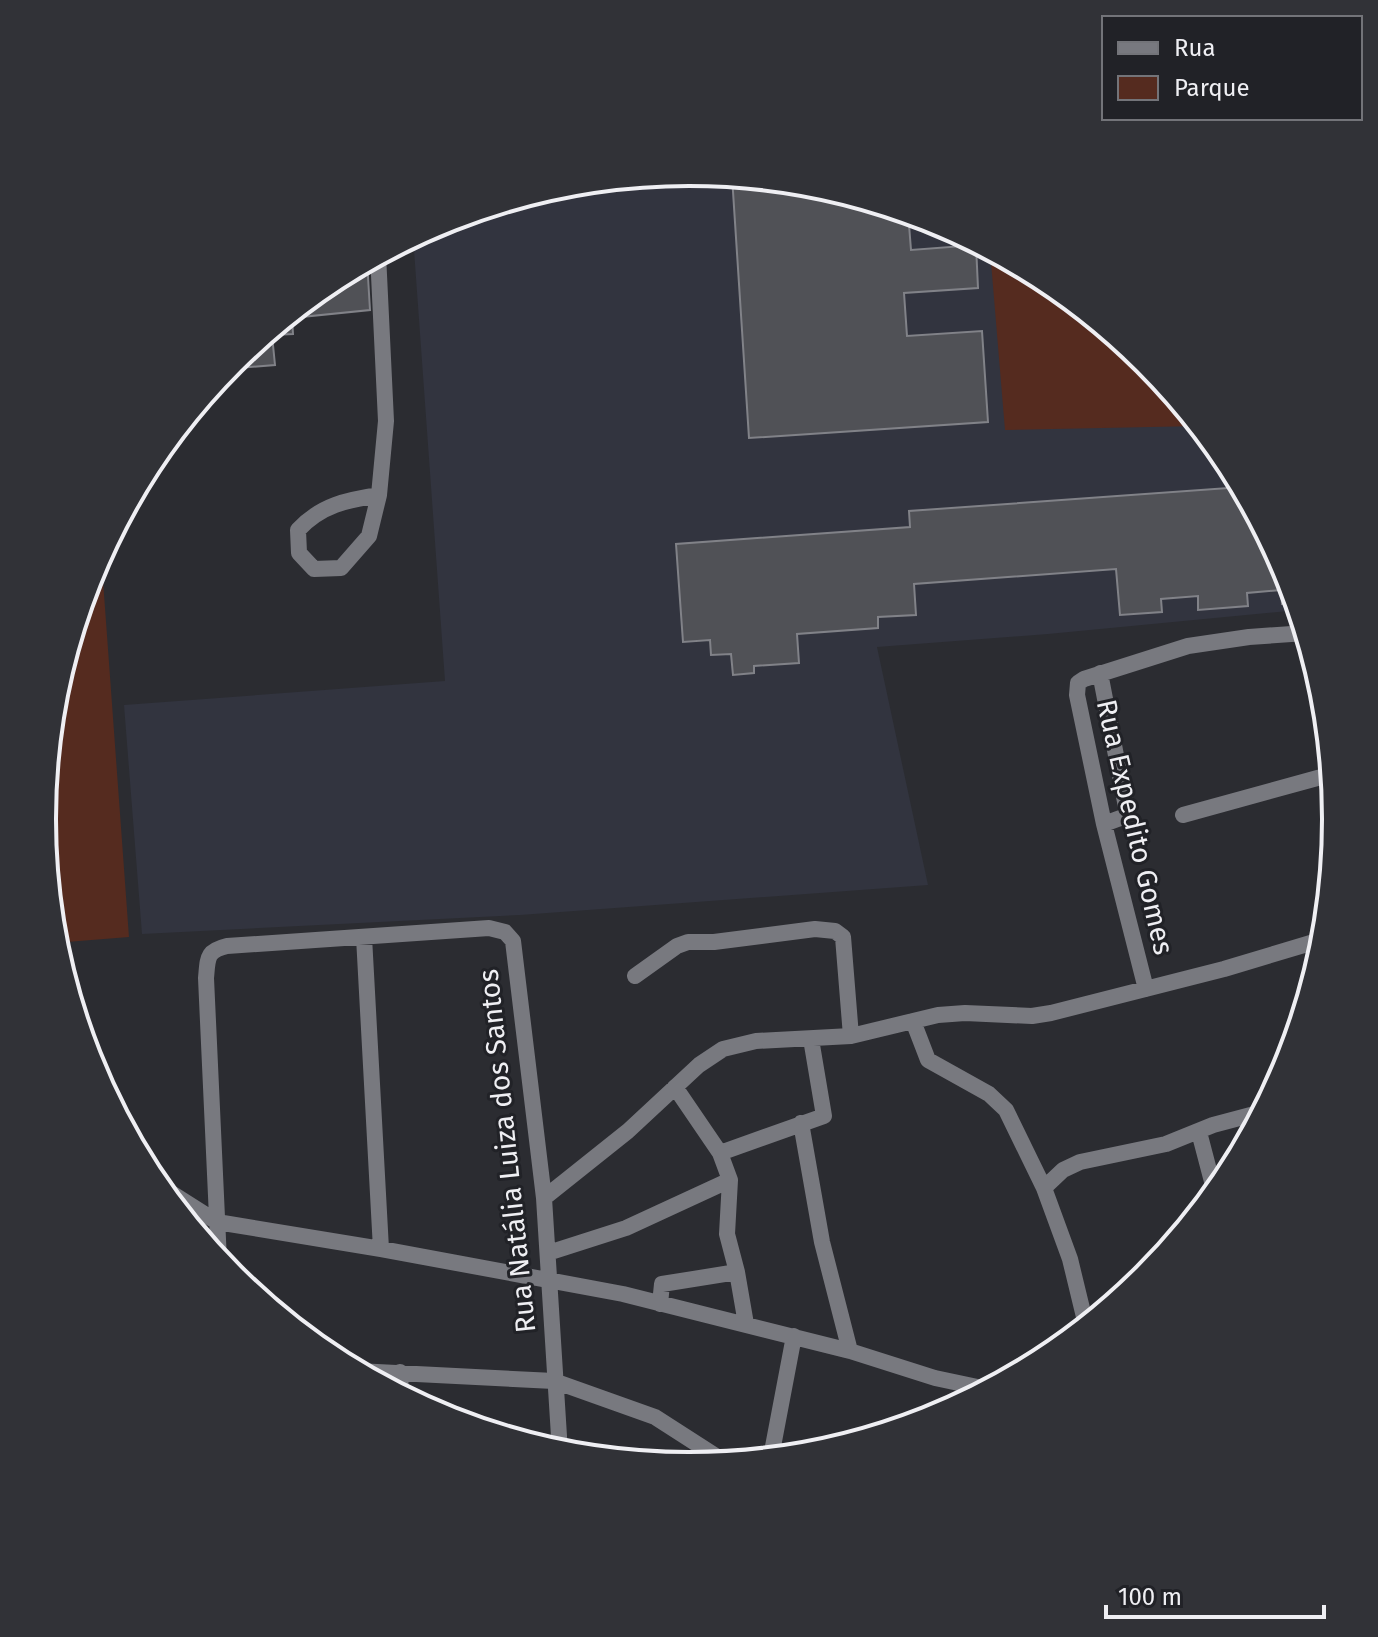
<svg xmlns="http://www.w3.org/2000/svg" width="1378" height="1637" viewBox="0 0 1378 1637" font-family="'Fira Sans',sans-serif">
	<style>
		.built { fill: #32343f }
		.green { fill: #552b1f }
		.building { fill: #505156; stroke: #818288; stroke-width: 2 }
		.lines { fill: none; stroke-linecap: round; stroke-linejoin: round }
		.minor { stroke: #78797f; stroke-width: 16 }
		.labels { text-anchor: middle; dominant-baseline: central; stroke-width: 6; stroke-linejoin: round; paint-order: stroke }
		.street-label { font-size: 28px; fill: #efeff3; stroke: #212227 }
		.rim { fill: none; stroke: #efeff3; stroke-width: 4 }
	</style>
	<rect width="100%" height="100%" fill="#2b2c31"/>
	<path class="built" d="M689 172 816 184 937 221 1049 281 1147 361 1227 459 1287 571 1299 610 1048 634 877 647 928 885 520 915 142 934 124 705 445 681 413 236 442 221 563 184Z"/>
	<path class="green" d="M990 250 1049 281 1147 361 1200 426 1005 430Z
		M101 553 129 937 54 943 42 818 55 692 91 570Z"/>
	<path class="building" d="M732 176 816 184 908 212 911 250 976 245 978 288 904 293 907 336 982 331 988 422 749 438Z
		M367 260 370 310 292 318 293 334 272 335 275 365 225 369 232 361 330 280Z
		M1242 487 1287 571 1296 603 1282 604 1281 590 1247 593 1248 606 1198 610V596L1161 599 1162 612 1120 615 1116 569 914 584 916 615 878 617V628L797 634 799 663 754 666V673L733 675 731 654 711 655 710 640 683 642 676 544 910 527 909 511Z"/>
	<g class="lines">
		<path class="minor" d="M378 254 386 421 379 495 369 536 341 568 314 569 299 553 298 530C321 505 347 500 379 495
			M1100 673 1127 812 1123 817 1104 824
			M1183 815 1332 774
			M364 937 381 1249
			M635 976 677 946 688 942H714L815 929 835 931 843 937 851 1036
			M1146 989 1104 824 1077 695 1078 683 1084 679 1188 646 1249 637 1306 633
			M913 1021 928 1060 989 1094 1006 1110 1044 1188 1070 1259 1086 1325
			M675 1087 720 1153
			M801 1123 822 1242 850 1351
			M1199 1132 1215 1193
			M154 1182 217 1222 381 1249 623 1294 850 1351 935 1378 987 1389
			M1044 1188 1063 1170 1080 1162 1166 1144 1213 1125 1262 1112
			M544 1198 628 1131 699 1065 723 1049 756 1041 851 1036 938 1015 965 1013 1032 1016 1051 1013 1224 969 1324 939
			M548 1253 626 1228 730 1180
			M219 1261 206 978C208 958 206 951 227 946L489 928 505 932 513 941 544 1198 560 1452
			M737 1272 727 1234 730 1180 720 1153 824 1116 811 1039
			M660 1304 662 1284 737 1272 746 1324
			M357 1371 554 1381 655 1417 725 1462
			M400 1372 401 1395
			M771 1457 794 1336"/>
	</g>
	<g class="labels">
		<g class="street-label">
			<text transform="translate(1135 827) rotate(77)">Rua Expedito Gomes</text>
			<text transform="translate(507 1151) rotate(-96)">Rua Natália Luiza dos Santos</text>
		</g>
	</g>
	<path d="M0 0H1378V1637H0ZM56 819a633 633 0 1 1 1266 0a633 633 0 1 1-1266 0Z" fill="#313237" fill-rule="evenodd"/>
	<path class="rim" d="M56 819a633 633 0 1 1 1266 0a633 633 0 1 1-1266 0Z"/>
	<rect x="1102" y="16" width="260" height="104" fill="#212227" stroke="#737479" stroke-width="2"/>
	<rect x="1118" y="42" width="40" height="12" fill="#78797f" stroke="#737479" stroke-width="2"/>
	<text x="1174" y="56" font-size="24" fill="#efeff3">Rua</text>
	<rect x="1118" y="76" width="40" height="24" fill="#552b1f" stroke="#737479" stroke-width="2"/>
	<text x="1174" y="96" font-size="24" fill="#efeff3">Parque</text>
	<path d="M1106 1605v12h218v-12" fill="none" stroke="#efeff3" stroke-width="4"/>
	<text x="1118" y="1605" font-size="24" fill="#efeff3" stroke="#212227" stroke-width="6" paint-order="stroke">100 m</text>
</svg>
